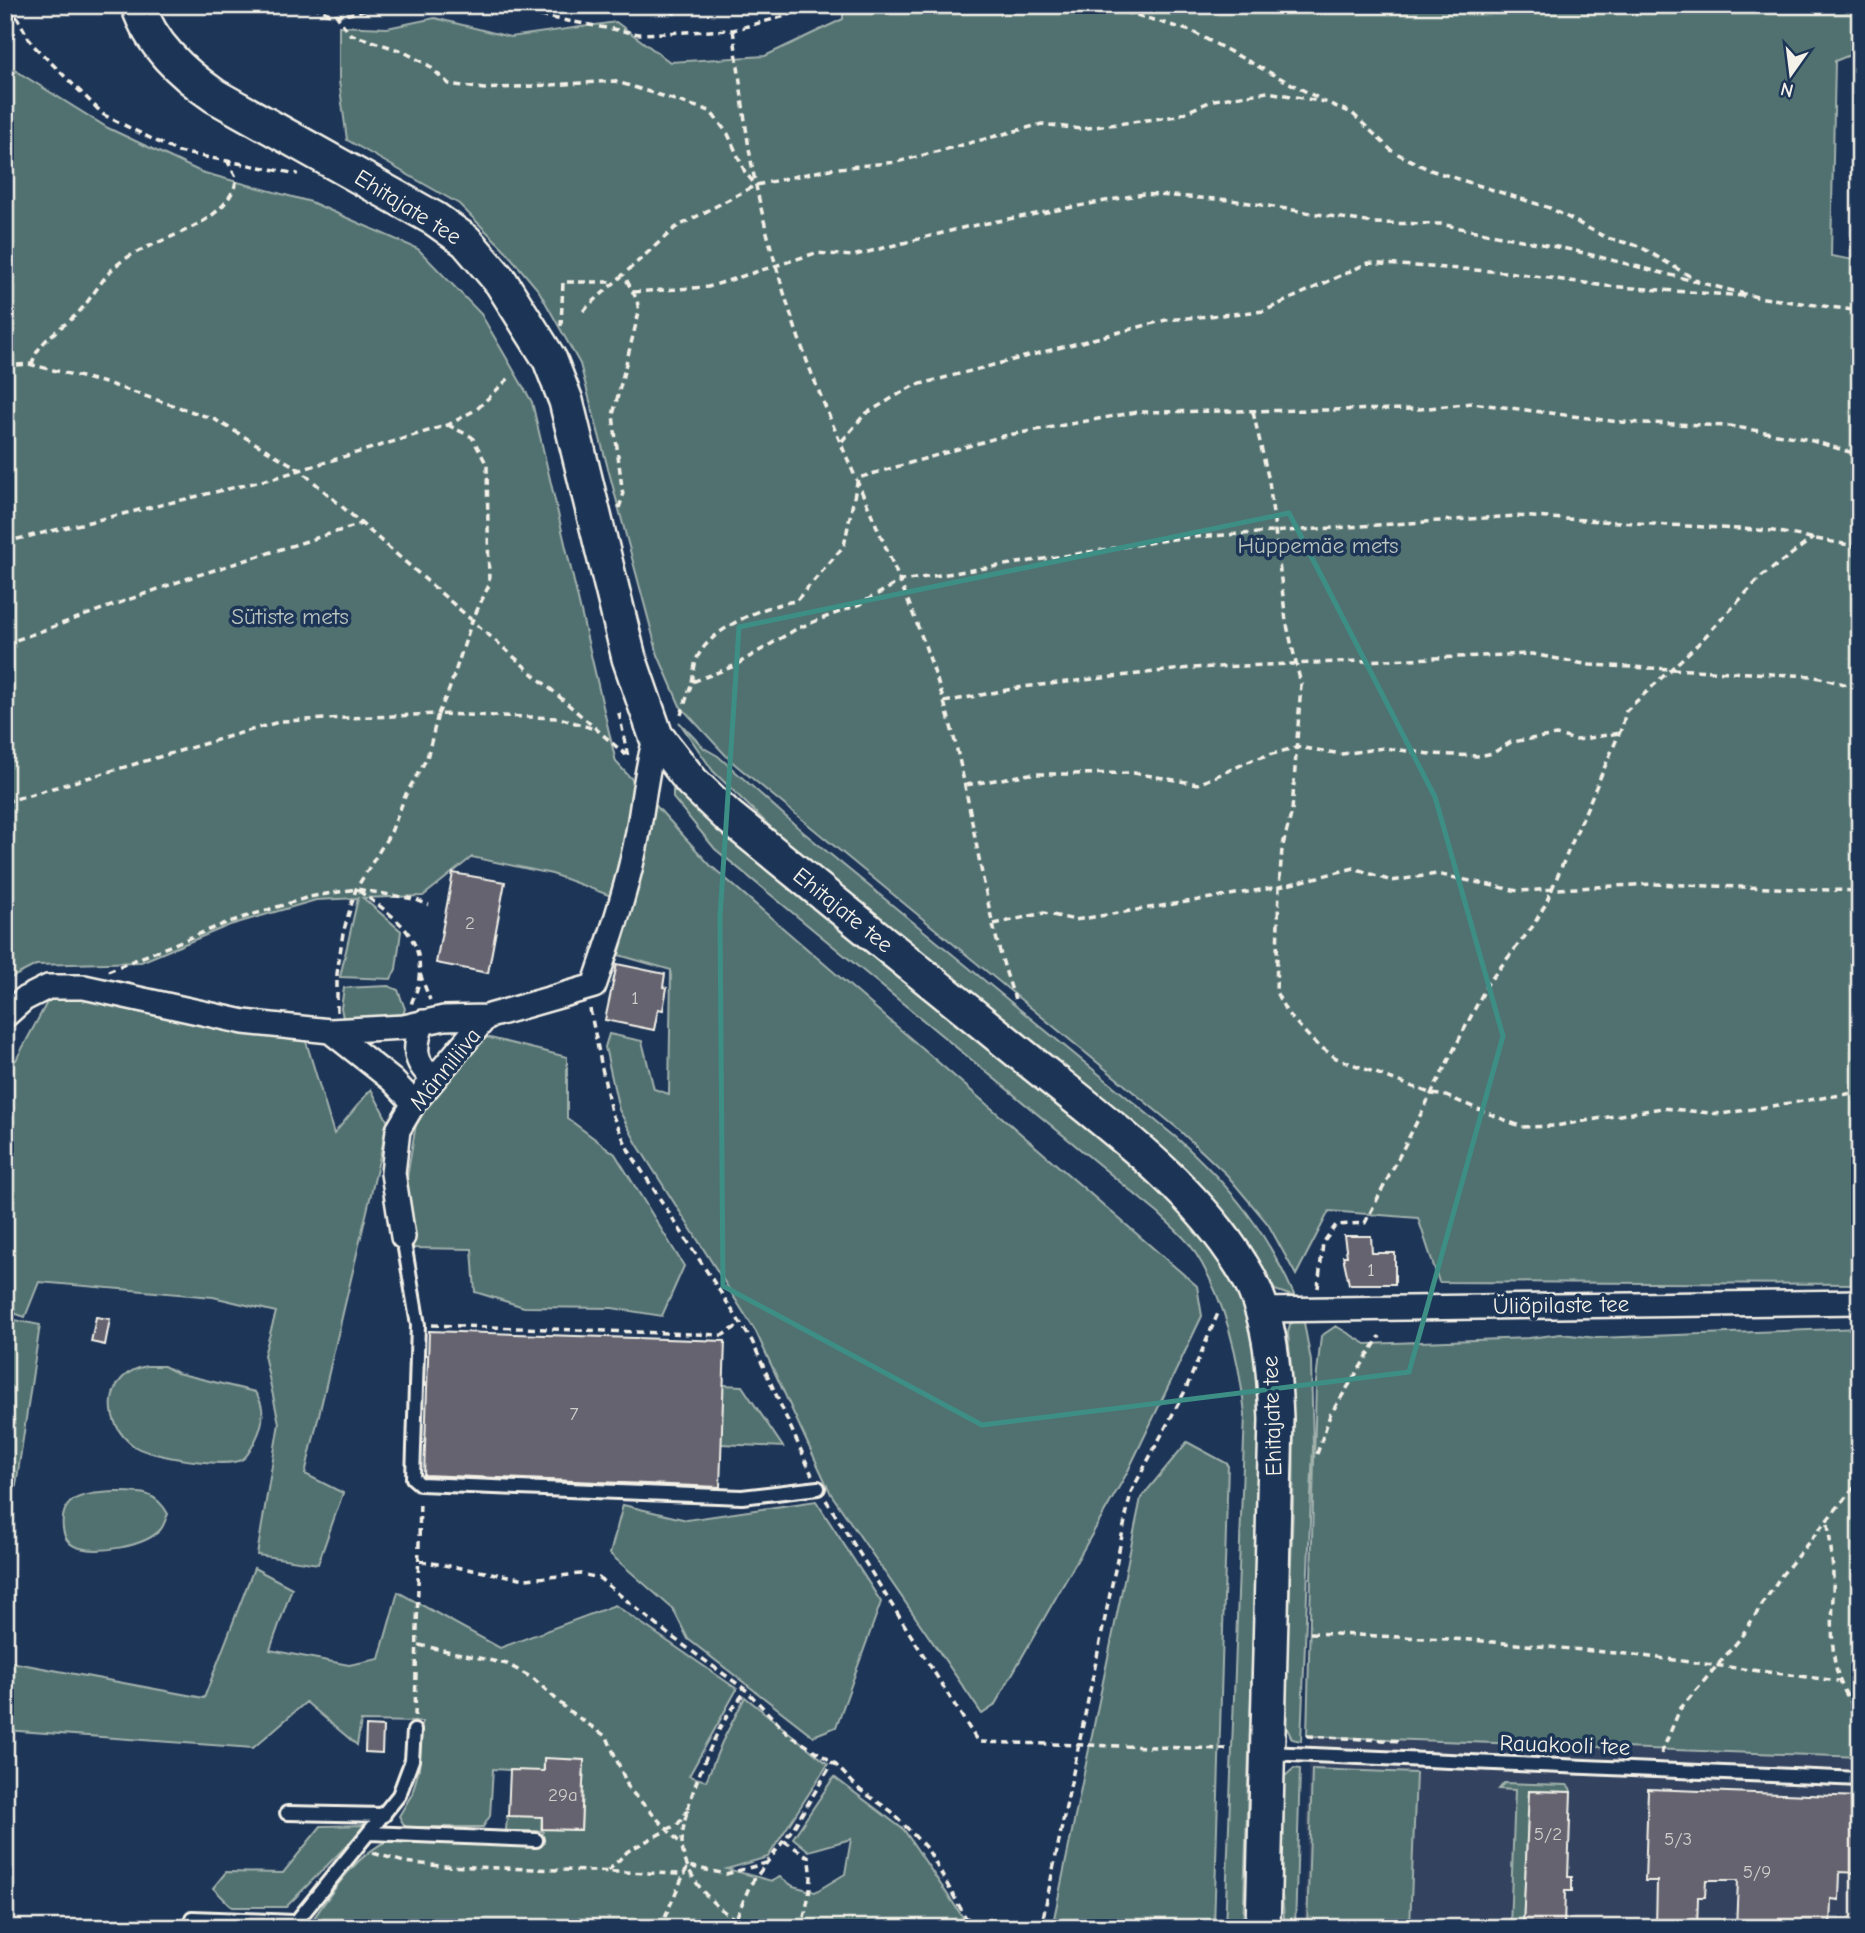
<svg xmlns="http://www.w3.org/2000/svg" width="1865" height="1933" viewBox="0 0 1865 1933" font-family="'Comic Neue',sans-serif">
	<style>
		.built { fill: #33435e }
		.green { fill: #517171; stroke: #a2b1ac; stroke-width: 2 }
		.building { fill: #65646f; stroke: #f4f1e8; stroke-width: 2 }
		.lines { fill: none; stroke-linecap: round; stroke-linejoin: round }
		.lane-casing { stroke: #f4f1e8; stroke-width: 18 }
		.street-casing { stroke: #f4f1e8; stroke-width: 28 }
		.secondary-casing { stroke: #f4f1e8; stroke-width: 38 }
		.path { stroke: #f4f1e8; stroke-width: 3.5; stroke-dasharray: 7 5; stroke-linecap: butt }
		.lane { stroke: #1d3557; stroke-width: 12 }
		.street { stroke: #1d3557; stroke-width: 23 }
		.secondary { stroke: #1d3557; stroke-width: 33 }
		.marked { fill: none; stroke: #3d8f86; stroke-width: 5; stroke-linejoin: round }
		.labels { text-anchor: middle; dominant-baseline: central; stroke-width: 7; stroke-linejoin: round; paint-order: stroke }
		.number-label { font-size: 19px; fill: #d0ceca }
		.street-label { font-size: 23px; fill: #f4f1e8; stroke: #1d3557 }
		.park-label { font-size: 23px; fill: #bbc4be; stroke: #1d3557 }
	</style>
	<rect width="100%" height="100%" fill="#1d3557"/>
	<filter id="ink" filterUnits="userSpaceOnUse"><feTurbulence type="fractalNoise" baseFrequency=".0143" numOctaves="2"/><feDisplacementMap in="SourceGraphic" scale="14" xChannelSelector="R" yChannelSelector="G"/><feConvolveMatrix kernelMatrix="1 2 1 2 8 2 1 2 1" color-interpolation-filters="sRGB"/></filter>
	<g filter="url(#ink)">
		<path class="built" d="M1310 1732 1860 1757V1928H1304Z"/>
		<path class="green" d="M843 5H1860V51L1835 61 1831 256 1860 261V1284L1439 1282 1418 1218 1329 1211 1296 1275 1268 1224 1227 1175 1177 1128 731 761 680 706 658 655 580 364 539 291 503 248 459 204 347 140 339 81V26L387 28 435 18 510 37 616 22 670 62 765 56 843 19Z
			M5 64 108 128 201 172 311 202 418 249 481 314 532 402 616 762 710 865 1197 1286 1202 1316 1127 1473 994 1706 982 1714 831 1494 756 1332 637 1144 619 1110 605 1047 609 1034 642 1041 654 1089 669 1094 671 970 619 955 633 904 552 874 472 857 423 896 363 898 401 931 396 969 391 979 340 977 358 898 316 900 230 925 141 962 36 965 5 981Z
			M679 722 704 748 718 756 803 832 1178 1139C1232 1188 1266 1230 1295 1297L1275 1290 1236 1225 1181 1164 788 844 713 771Z
			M673 789 1142 1174C1186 1214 1228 1260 1248 1318 1257 1345 1258 1376 1261 1404L1243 1928H1225L1245 1414C1239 1356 1225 1298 1193 1249 1184 1236 1170 1225 1159 1214L715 849 673 798Z
			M388 986 398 990 405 1009 398 1027H345L341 1008 344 988Z
			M52 993 305 1038 334 1134 371 1089 388 1122 305 1474 343 1493 318 1564 257 1555 279 1423 264 1355 276 1312 213 1297 39 1282 25 1317 5 1310V1064L16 1060Z
			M486 1037 567 1057V1118L615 1154 684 1266 662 1316 612 1308 524 1307 475 1292 472 1249 412 1248 404 1195 417 1118Z
			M1303 1317 1311 1361 1313 1447 1301 1741 1292 1739 1284 1722C1288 1593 1301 1462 1288 1333L1290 1324Z
			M5 1318 40 1325 5 1559Z
			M1336 1326 1366 1344 1529 1338 1561 1334 1597 1338 1860 1328V1757L1307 1736 1316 1382 1321 1336Z
			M147 1366H164L177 1373 255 1392C266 1407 264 1424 255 1441 252 1447 248 1456 243 1459 229 1469 149 1457 134 1446 101 1423 104 1373 147 1366Z
			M723 1385 742 1386 783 1447 721 1444Z
			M1187 1442 1228 1464 1214 1928H1052L1141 1498Z
			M114 1492C139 1492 155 1490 168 1514 166 1518 164 1525 161 1529 145 1547 96 1555 74 1546 68 1543 64 1536 63 1529 59 1494 87 1494 114 1492Z
			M816 1501 881 1602 836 1727 813 1736 688 1639 673 1609 610 1554 623 1505 687 1520Z
			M254 1568 292 1588 270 1650 349 1665 379 1659 398 1592 500 1648 615 1605 737 1689 689 1776 706 1781 722 1742 745 1697 828 1764 768 1857 727 1869 772 1881 780 1877 793 1886 815 1892 845 1874 851 1839 809 1851 793 1838 834 1777 904 1830 970 1928H307C328 1898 354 1855 389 1840L542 1845 543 1829 581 1830 584 1760 544 1759 541 1831H506L507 1816H527L528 1771 493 1769 490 1816 483 1827H405L399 1816 412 1794 419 1769 422 1722 361 1721 357 1745 306 1702 253 1748 5 1730V1661L204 1698Z
			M1294 1768 1300 1769 1295 1928H1285L1279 1861 1282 1787 1284 1777Z
			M1312 1769 1416 1773 1410 1928H1307Z
			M1504 1783 1567 1785 1570 1788 1571 1792 1529 1791 1523 1928H1510L1515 1790 1499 1789Z
			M367 1825 286 1907H232L213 1888 226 1872 283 1873 321 1826Z"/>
		<path class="building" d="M453 873 505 882 488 973 436 963Z
			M617 964 665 974 663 987 667 988 663 1010 658 1009 654 1030 605 1020Z
			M1344 1236H1371L1372 1253H1395V1284H1349L1343 1256H1347Z
			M96 1317 110 1319 105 1345 91 1342Z
			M429 1331 725 1341 720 1487 424 1475Z
			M366 1726 383 1727 382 1753 365 1752Z
			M544 1758 584 1760 581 1830 542 1829V1817L508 1816 510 1770 544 1771Z
			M1648 1789 1860 1797V1873L1840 1872 1839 1900 1831 1899 1830 1928H1736L1738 1880H1706L1705 1897H1698L1697 1928H1656L1657 1881H1645Z
			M1529 1791 1571 1792 1568 1877H1572V1891H1565L1564 1928H1523Z"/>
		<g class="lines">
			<defs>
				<path id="lane" d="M403 1237 418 1325 413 1478 420 1484 742 1497 818 1488
					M1268 1753 1860 1779
					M287 1813 384 1815
					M370 1833 536 1840
					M192 1918 294 1922
					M291 1928 399 1795 412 1760 414 1731"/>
				<path id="street" d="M5 1016 24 999 48 987H84L244 1022 330 1031 404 1027 444 1018 486 1017
					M423 1022C414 1046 412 1062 434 1079
					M330 1031 392 1080 414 1103
					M403 1237 393 1173 398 1130 414 1103 486 1017 594 986C609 942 624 898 634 852 643 813 644 775 656 736
					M1262 1310 1860 1302"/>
				<path id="secondary" d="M138 5C151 45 182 73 215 96L435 219 466 241 501 282 550 360 566 401 629 658 656 736 692 782 728 816C826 896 923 975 1021 1054 1097 1116 1190 1181 1242 1266 1271 1311 1274 1368 1276 1419L1263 1928"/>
			</defs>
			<use href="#lane" class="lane-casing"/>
			<use href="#street" class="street-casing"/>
			<use href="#secondary" class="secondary-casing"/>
			<path class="path" d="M10 5 32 44 104 115 178 152 298 174
				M313 5C336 23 352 12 377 7 389 6 401 6 412 5
				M347 5 337 16 350 34 402 51 428 65 449 84 484 89 614 81 710 111 728 134 745 172 754 183
				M481 5 639 34 733 30 789 15 810 5
				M659 5 674 13 695 5
				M1102 5 1191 31 1320 99
				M733 30C741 82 745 135 756 186 769 246 787 307 808 364 852 477 908 585 944 702 974 799 980 904 1015 999
				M633 292 708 287 816 253 852 256 966 227 1143 194 1231 200 1373 223 1440 224 1572 250 1757 297 1860 311
				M583 311 675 228 756 185 830 169 897 162 1042 124 1080 129 1177 116 1214 100 1268 92 1325 102 1352 113 1392 151 1430 170 1550 208 1607 238 1639 246 1698 281
				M561 326 563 282H615
				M32 365C37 341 60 330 77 314 92 299 102 277 118 264 155 235 225 230 237 179L228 162
				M5 366 29 364 109 384 214 419 299 469 626 755
				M1253 412 1269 481 1286 621 1301 684 1292 811 1282 849 1279 887 1276 992 1287 1013 1314 1042 1336 1058 1432 1094 1446 1096 1522 1127 1555 1126 1662 1108 1721 1114 1860 1092
				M842 441 865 414 913 386 1166 320 1264 311 1368 263 1506 272 1606 286 1744 296
				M619 508 623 496 613 415 639 312 637 300 624 275
				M5 542 274 478 448 425 477 409 509 378
				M5 644 189 578 361 524
				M692 682C694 674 694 663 698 656 713 627 766 605 796 601L844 546 858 478 1003 436 1137 412 1420 409 1472 403 1619 422 1730 426 1806 439 1860 455
				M944 702 1023 687 1191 668 1532 654 1590 665 1812 676 1860 688
				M619 713 628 757
				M681 715 692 682 734 666 798 628 860 604 901 581 1180 538 1515 516 1773 531 1860 547
				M966 785 1030 774H1067L1134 773 1198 784 1255 759 1297 747 1342 754 1384 748 1430 754 1479 756 1493 753 1511 742 1556 735 1577 740 1619 733
				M5 802 282 721 438 714 449 690 472 621 489 585 487 465 472 437 448 425
				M359 891C394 917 427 935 418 985 417 993 412 998 411 1006
				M994 924 1044 913 1075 920 1279 887 1354 868 1391 881 1437 874 1518 891 1653 884 1860 891
				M108 971 226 923 309 897 356 889 414 899 429 905
				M420 974 430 1000
				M590 1009 611 1112 629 1151 752 1341 812 1475
				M337 1012V974L343 933 356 889 391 832 406 794 427 758 438 714 560 718 594 729
				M1318 1288 1323 1243 1336 1225 1365 1223 1488 983 1533 926 1545 905 1622 727 1626 711 1698 644 1761 577 1813 538
				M432 1325 723 1335 741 1324
				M1317 1454 1330 1415 1380 1336
				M826 1500 978 1742 1226 1749
				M1828 1524C1831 1547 1834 1571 1833 1595 1832 1638 1828 1679 1860 1713
				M420 1561 526 1579 581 1574 599 1578 668 1634 746 1690 788 1734 833 1762 860 1790 891 1811 928 1850 966 1918 995 1928
				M1310 1633 1471 1640 1627 1654 1838 1681
				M419 1645 507 1664 534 1679 569 1711 607 1737 629 1789 682 1845
				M415 1716 420 1500
				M1307 1736 1402 1741
				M1661 1754 1680 1709 1739 1640 1781 1576 1860 1480
				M784 1841 809 1857C815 1883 806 1903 802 1928
				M373 1853 404 1862 442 1866 680 1874H684L688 1866 726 1874 770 1862
				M608 1871 628 1851 678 1824 688 1810
				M736 1919C711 1907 682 1871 682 1843 682 1813 705 1757 719 1730 726 1716 737 1703 746 1690
				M660 1928 684 1874
				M732 1928 750 1885 794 1827 833 1762
				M956 1928 966 1918
				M1033 1928 1041 1926
				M1041 1928 1131 1492 1184 1393 1219 1311"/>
			<use href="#lane" class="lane"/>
			<use href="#street" class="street"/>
			<use href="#secondary" class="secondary"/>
		</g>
	</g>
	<path class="marked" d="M1289 513 1435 797 1503 1036 1409 1372 982 1425 723 1286 720 917 739 627Z"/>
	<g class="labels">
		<g class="number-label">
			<text x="470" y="923">2</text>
			<text x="635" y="998">1</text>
			<text x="1371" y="1270">1</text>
			<text x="574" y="1414">7</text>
			<text x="563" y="1795">29a</text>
			<text x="1548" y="1834">5/2</text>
			<text x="1678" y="1839">5/3</text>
			<text x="1757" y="1872">5/9</text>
		</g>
		<g class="street-label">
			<text transform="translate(408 207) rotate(32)">Ehitajate tee</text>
			<text transform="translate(843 910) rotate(39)">Ehitajate tee</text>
			<text transform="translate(445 1069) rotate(-51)">Männiliiva</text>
			<text transform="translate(1561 1305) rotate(-1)">Üliõpilaste tee</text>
			<text transform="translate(1272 1416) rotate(-92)">Ehitajate tee</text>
			<text transform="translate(1565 1745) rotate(2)">Rauakooli tee</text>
		</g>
		<g class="park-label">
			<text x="1318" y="545">Hüppemäe mets</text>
			<text x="290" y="616">Sütiste mets</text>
		</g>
	</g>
	<rect width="1865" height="1933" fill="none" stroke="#1d3557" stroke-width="28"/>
	<rect x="14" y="14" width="1837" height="1905" fill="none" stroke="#f4f1e8" stroke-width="2.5" filter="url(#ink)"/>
	<g transform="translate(1791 74) rotate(194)" stroke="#1d3557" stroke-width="5" paint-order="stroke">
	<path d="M0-5L12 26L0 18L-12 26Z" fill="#f4f1e8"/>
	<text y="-10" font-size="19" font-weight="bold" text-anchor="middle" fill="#f4f1e8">N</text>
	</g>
</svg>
